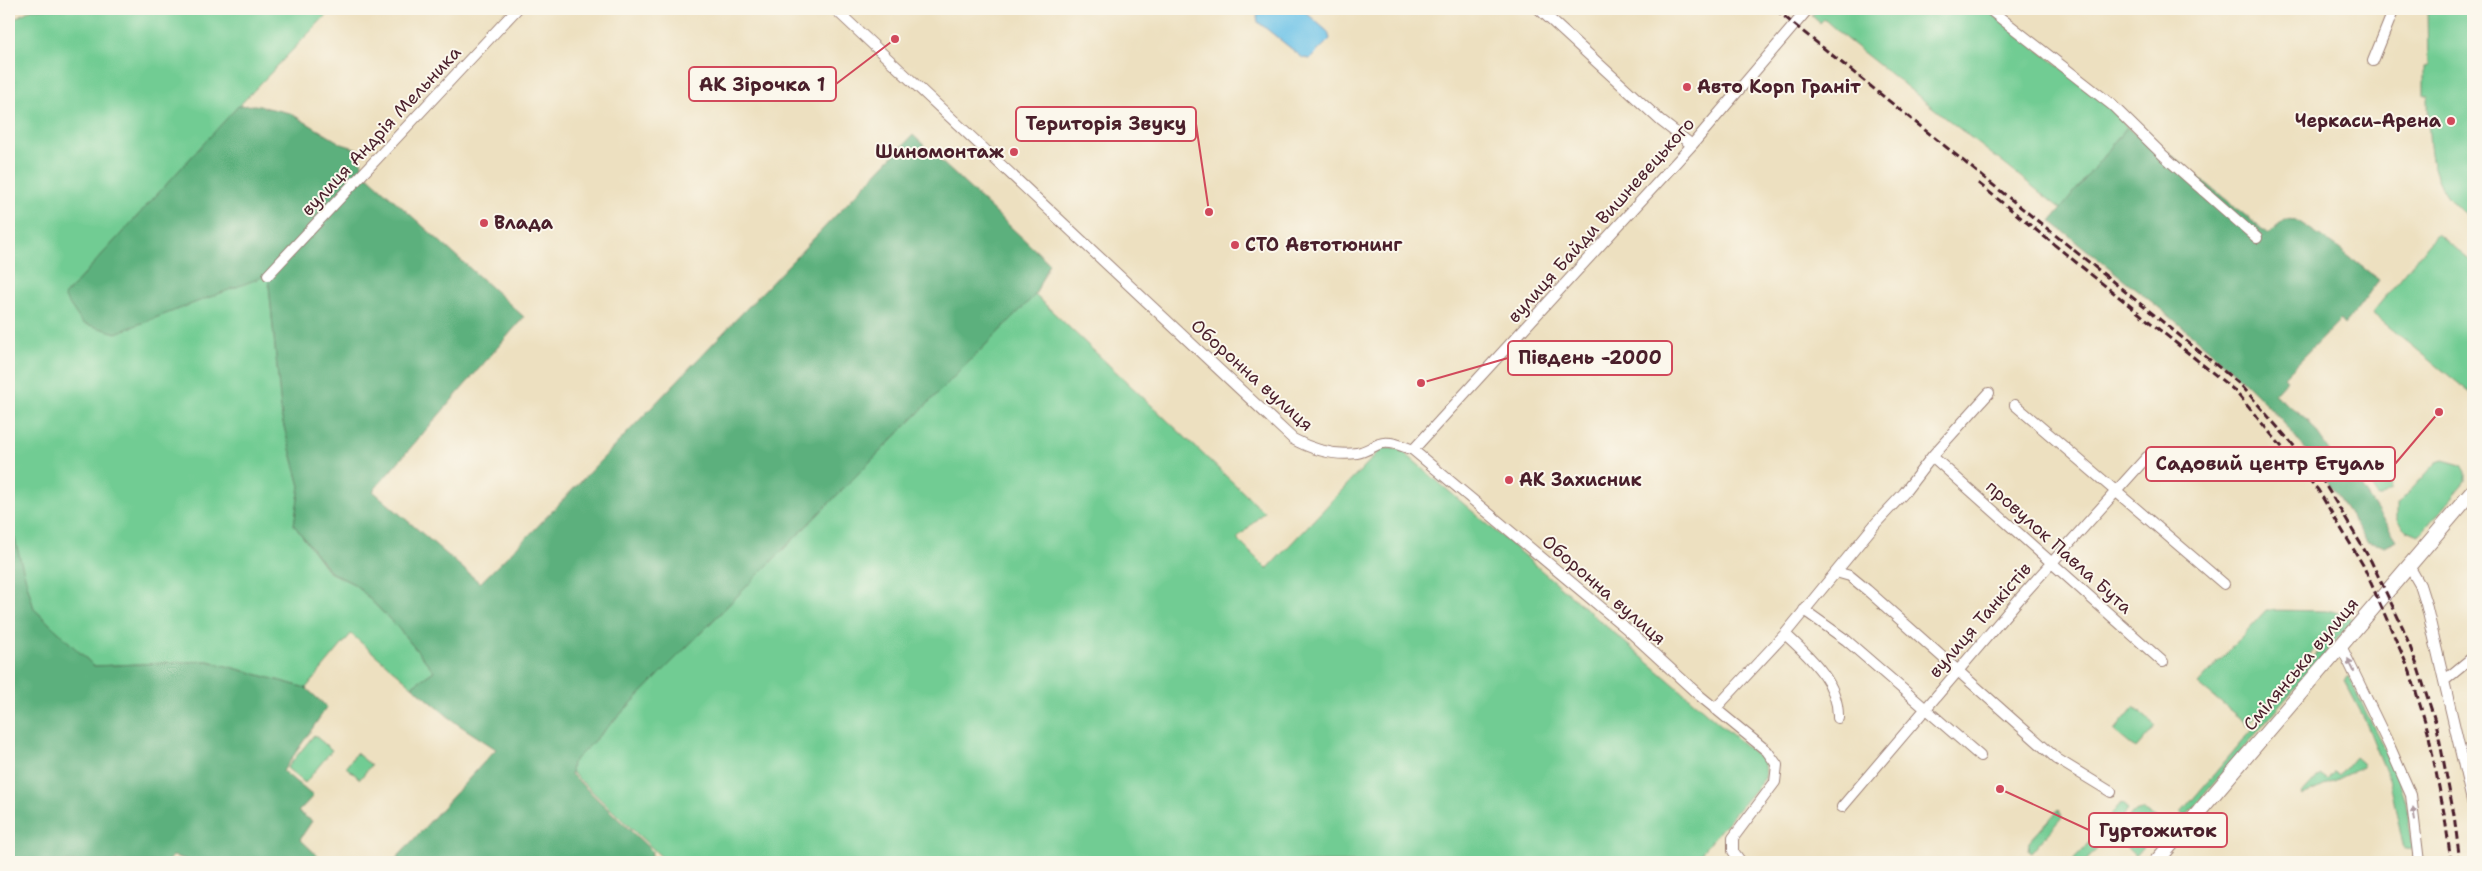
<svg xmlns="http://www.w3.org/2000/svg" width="2482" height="871" viewBox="0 0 2482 871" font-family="'Shantell Sans',sans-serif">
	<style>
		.green { fill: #71cc93; stroke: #5e765f }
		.forest { fill: #5cb07d; stroke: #536854 }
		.water { fill: #6bc2e8; stroke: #5a708a }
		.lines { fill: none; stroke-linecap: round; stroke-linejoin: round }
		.minor-casing { stroke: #9c8076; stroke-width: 12 }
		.major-casing { stroke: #9c8076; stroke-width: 16 }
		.minor { stroke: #fff; stroke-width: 10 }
		.major { stroke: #fff; stroke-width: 14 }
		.rail { stroke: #4a1f2b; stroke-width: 3; stroke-dasharray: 8 4; stroke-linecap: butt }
		.oneway { fill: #ae9aa0 }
		.poi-dot { fill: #d1495b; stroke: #fbf7ec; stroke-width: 2 }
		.labels { text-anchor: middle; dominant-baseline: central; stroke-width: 4; stroke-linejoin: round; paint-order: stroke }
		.poi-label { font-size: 18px; font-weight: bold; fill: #4a1f2b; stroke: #fbf7ec; text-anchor: start }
		.street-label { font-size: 18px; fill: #4a1f2b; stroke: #fbf7ec }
		.leader { fill: none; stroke: #d1495b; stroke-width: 2 }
		.callout-dot { fill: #d1495b; stroke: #fbf7ec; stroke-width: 2 }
		.callout { fill: #fbf7ec; stroke: #d1495b; stroke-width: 2 }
		.callout-label { font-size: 19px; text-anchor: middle; font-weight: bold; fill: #4a1f2b }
	</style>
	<rect width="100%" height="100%" fill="#fbf7ec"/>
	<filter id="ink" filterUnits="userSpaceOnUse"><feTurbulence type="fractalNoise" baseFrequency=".02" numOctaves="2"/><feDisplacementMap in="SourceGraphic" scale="10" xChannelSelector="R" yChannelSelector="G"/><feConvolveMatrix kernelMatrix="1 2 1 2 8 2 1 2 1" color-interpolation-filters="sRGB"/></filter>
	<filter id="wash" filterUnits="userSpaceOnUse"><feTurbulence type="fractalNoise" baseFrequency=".0096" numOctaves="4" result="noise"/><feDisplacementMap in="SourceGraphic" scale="20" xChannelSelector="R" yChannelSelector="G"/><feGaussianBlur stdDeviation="1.12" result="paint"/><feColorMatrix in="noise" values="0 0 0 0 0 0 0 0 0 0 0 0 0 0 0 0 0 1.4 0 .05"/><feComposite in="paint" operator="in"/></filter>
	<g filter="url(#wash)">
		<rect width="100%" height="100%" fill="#ede0c0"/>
		<path class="green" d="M32 9H332L236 109 64 296 268 275 282 419 300 486 294 525 329 572 354 584 361 590 399 629 434 671 412 686 351 634 306 688 208 661 94 666 34 609 9 523V22Z
			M1818 9H1986L2111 107 2127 127 2061 209 1845 38 1824 19 1820 23 1812 16Z
			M2427 9H2473V220C2426 188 2429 146 2428 95H2424V67L2428 66Z
			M2437 234 2473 263V395L2372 313Z
			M1035 295 1264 512 1237 539 1267 569 1382 448 1400 449 1764 762 1765 778 1693 862H667L567 768Z
			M2443 460 2461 465 2465 472V481L2422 532 2418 535 2406 530 2397 521V505L2437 462Z
			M2369 468H2375L2391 485 2390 490 2381 497H2378L2365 478 2364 473Z
			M2266 610 2332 611 2344 615 2248 725 2198 684Z
			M2348 617 2353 620 2186 816 2181 813Z
			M2348 676 2398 776 2406 803 2413 849 2404 850 2390 782 2364 718 2344 680Z
			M2134 707 2156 726 2136 749 2114 731Z
			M314 735 332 750 305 783 287 768Z
			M356 753 371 765 360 779 346 767Z
			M2355 757 2362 763 2363 767 2303 796 2302 794 2320 774 2328 780 2335 772 2339 776Z
			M2121 803 2128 809 2114 828H2105L2102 825Z
			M2059 809 2062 817 2031 853 2028 851 2029 842Z
			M2141 810 2164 822 2135 856 2114 835 2132 813Z
			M2090 841 2097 844 2096 850 2085 862H2072Z"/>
		<path class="forest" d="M255 105 290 113 342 144 358 149 364 173 524 317 373 491 480 583 534 530 913 135 1049 263 1035 295 572 763 571 774 652 851 651 862H393L496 749 456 723 412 686 434 671 399 629 361 590 354 584 330 572 294 525 300 486 282 419 268 275 116 333 82 323 64 296 238 106Z
			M2127 127 2162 157 2168 152 2268 234 2285 220 2298 221 2334 245 2379 280C2367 295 2357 311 2344 325L2340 320 2284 377 2287 380 2274 394 2308 420 2335 459 2340 455 2397 540 2385 546 2367 542C2340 501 2315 458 2282 421 2214 346 2129 285 2051 221Z
			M9 518 34 609 94 666 208 661 306 688 327 707 283 771 313 796 298 812 312 821 300 839 324 862H195L173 856 168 862H9Z"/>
		<path class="water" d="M1261 9H1302L1328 32 1330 39 1310 59 1303 58 1258 22 1257 17Z"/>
	</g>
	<g filter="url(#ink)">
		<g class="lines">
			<defs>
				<path id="minor" d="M835 9 1293 439C1313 450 1334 456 1357 453 1364 452 1372 447 1379 444 1389 440 1403 446 1413 450L1627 629 1700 696 1767 751 1777 765 1775 782 1733 838V851L1741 862
					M1539 9 1661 121 1692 145
					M1989 9 2112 105 2164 156 2257 238
					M2373 61 2394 9
					M268 275 517 9
					M2015 405 2224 584
					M1413 450 1692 145 1808 9
					M1933 457 2163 662
					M2409 566 2420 585 2426 604 2473 805
					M1836 572 1850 576 1867 590 2057 759 2111 792
					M1804 610 1846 640 1980 756
					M1785 634C1809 656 1839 682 1838 718
					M2341 646 2389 745 2411 795 2419 862
					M2445 680 2473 657
					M1715 709 1785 634 1876 523 1904 493 1934 454 1989 393
					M1842 807 2020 598 2147 457"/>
				<path id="major" d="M2156 862 2473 491"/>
			</defs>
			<use href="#minor" class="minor-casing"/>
			<use href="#major" class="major-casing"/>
			<use href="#minor" class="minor"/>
			<use href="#major" class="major"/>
			<path class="rail" d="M1775 9 2241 385 2320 476 2371 561 2403 628 2418 668 2437 727 2454 815 2460 862
				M1978 183 2234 390 2318 490 2363 565 2410 672 2428 731 2445 818 2451 862"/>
		</g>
		<defs><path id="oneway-solid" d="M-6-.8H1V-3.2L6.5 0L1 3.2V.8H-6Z" transform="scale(1.25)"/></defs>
		<g class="oneway">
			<use href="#oneway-solid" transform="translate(2351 665) rotate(-117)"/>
			<use href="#oneway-solid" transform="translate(2414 814) rotate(-98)"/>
		</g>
	</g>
	<g class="poi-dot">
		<circle cx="1687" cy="87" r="5"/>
		<circle cx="2451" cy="121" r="5"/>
		<circle cx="1014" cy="152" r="5"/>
		<circle cx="484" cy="223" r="5"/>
		<circle cx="1235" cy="245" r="5"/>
		<circle cx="1509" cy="480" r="5"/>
	</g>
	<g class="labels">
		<g class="poi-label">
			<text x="1697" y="87">Авто Корп Граніт</text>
			<text x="2441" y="121" text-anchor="end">Черкаси-Арена</text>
			<text x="1004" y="152" text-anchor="end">Шиномонтаж</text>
			<text x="494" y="223">Влада</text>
			<text x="1245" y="245">СТО Автотюнинг</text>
			<text x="1519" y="480">АК Захисник</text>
		</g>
		<g class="street-label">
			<text transform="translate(381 131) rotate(-47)">вулиця Андрія Мельника</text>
			<text transform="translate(1601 220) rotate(-48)">вулиця Байди Вишневецького</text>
			<text transform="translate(1252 375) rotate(42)">Оборонна вулиця</text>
			<text transform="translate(2059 547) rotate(42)">провулок Павла Бута</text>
			<text transform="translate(1604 590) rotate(41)">Оборонна вулиця</text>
			<text transform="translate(1980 620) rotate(-49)">вулиця Танкістів</text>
			<text transform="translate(2301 664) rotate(-50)">Смілянська вулиця</text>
		</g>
	</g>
	<path class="leader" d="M895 39L836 84M1209 212L1196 124M1421 383L1508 358M2439 412L2395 464M2000 789L2089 830"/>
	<g class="callout-dot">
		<circle cx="895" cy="39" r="5"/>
		<circle cx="1209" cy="212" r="5"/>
		<circle cx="1421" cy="383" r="5"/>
		<circle cx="2439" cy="412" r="5"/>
		<circle cx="2000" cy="789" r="5"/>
	</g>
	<g class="callout">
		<rect x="689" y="67" width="147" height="34" rx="5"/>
		<rect x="1016" y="107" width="180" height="34" rx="5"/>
		<rect x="1508" y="341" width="164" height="34" rx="5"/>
		<rect x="2146" y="447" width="249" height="34" rx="5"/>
		<rect x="2089" y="813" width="138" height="34" rx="5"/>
	</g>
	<g class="callout-label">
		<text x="762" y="91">АК Зірочка 1</text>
		<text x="1106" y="130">Територія Звуку</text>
		<text x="1590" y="364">Південь -2000</text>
		<text x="2270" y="470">Садовий центр Етуаль</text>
		<text x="2158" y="837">Гуртожиток</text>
	</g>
	<rect width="2482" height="871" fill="none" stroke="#fbf7ec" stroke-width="30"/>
</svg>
